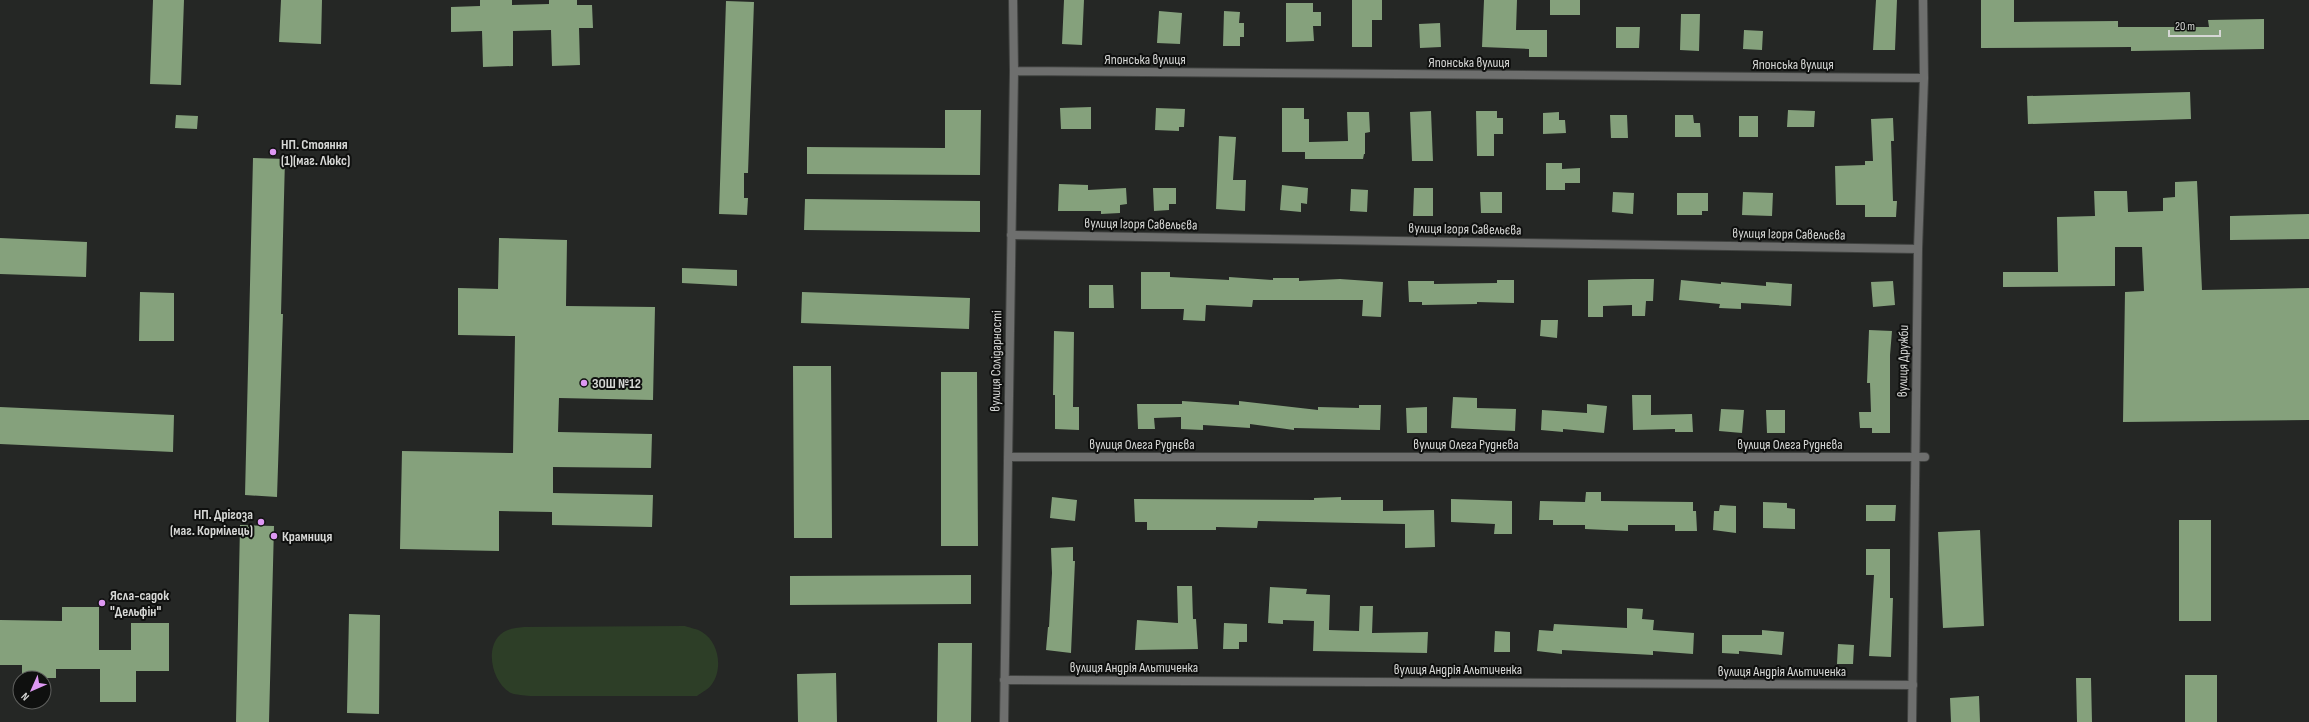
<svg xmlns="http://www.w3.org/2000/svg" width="2309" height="722" viewBox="0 0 2309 722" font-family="'Sofia Sans Condensed',sans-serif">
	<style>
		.green { fill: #2d3e27 }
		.building { fill: #85a17c }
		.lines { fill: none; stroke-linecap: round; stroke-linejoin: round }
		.minor-casing { stroke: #414341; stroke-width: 10 }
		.tertiary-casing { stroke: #414341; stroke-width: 10 }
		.minor { stroke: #6e6f6e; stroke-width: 8 }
		.tertiary { stroke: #6e6f6e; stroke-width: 8 }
		.poi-dot { fill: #de98f3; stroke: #0f100f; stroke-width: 1.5 }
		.labels { text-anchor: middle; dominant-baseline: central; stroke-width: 4; stroke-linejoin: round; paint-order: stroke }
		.street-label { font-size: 14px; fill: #d6d7d5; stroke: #0f100f }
		.poi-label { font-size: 14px; font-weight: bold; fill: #d6d7d5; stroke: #0f100f; text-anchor: start }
	</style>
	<rect width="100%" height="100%" fill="#252725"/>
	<path class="green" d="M685 626C690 628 698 629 702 632 719 642 723 669 712 684 709 689 702 692 697 696H530C524 695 516 695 511 693 494 684 485 653 498 637 505 629 514 628 524 627Z"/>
	<path class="building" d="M153 0H184L181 85 150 84Z
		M281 0H322L321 44 279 42Z
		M480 0H512V5L549 4V0H577V5H592L593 28H579L580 65 552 66 551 30 513 31V66L483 67 482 31 451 32V7L480 6Z
		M1064 0H1084L1082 45 1062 44Z
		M1352 0H1382V20H1372V47H1352Z
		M1484 0H1517L1516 30H1547V57H1529V49L1482 47Z
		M1550 0H1580V15H1550Z
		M1876 0H1897L1895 50H1873Z
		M1981 0H2014V22L2118 21V27H2209L2208 20 2264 19V49L2131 51V47L1981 48Z
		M726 1 754 2 748 173H744V198H748L747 215 719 214Z
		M1286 3H1313V12H1321V26H1313L1314 41 1286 42Z
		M1159 11 1182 13 1180 44 1157 43Z
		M1224 11 1240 12 1239 23H1244V37H1240V46H1223Z
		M1681 14H1700L1699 51 1680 50Z
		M1440 23 1441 47 1420 48 1419 24Z
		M1616 27H1640L1639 48H1616Z
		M1744 30 1763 31 1762 50 1743 49Z
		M2190 92 2191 119 2028 124 2027 96Z
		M1091 107V129H1061L1060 108Z
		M1156 108 1185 109 1184 127H1179V131L1155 130Z
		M1282 108H1304V119H1309V142L1348 141 1347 112H1369L1370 132 1365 133V154H1364L1363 159H1305V152H1282Z
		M945 110H981L980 175 807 174V147L945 148Z
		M1788 110 1815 111 1814 127H1787Z
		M1431 111 1433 161H1412L1410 112Z
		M1476 111H1497V118H1503V134H1494V156H1477Z
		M1559 112V120H1565L1566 133 1543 134V113Z
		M176 115 198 116 197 129 175 128Z
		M1610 115H1627L1628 138H1611Z
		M1675 115H1693L1694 123H1700L1701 137H1675Z
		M1739 116H1758V137H1739Z
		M1893 118 1894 141H1891L1893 201H1897L1896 217H1865V205H1836L1835 166 1865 165V161H1873L1871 119Z
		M1219 136 1236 137 1233 180H1246L1245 211 1216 209Z
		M253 158 285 159 281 314H283L277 497 245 495Z
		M1546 163H1562V169L1580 168V183H1565V190H1546Z
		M2197 181 2202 290 2309 288V420L2123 422 2125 292 2144 291 2142 247H2115V286L2003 287V272H2058L2057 217 2095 216 2094 191H2127L2128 212 2163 211V198L2175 197V182Z
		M1059 184 1088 185V190L1126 188 1127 204 1120 205V213L1101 214V211H1058Z
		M1282 185 1308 188 1307 204 1301 203V212L1280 210Z
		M1153 188H1176V204H1169V210L1154 211Z
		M1414 188H1433V216H1413Z
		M1351 189 1368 190 1367 212 1350 211Z
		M1480 192H1502V213H1481Z
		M1613 192 1634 193 1633 214 1612 212Z
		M1743 192 1773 193 1772 216 1742 215Z
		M1677 193H1708V211H1702V215H1677Z
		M805 199 980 201V232L804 230Z
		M2309 214V239L2230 240V216Z
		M0 238 87 242 86 277 0 274Z
		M499 238 567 240 566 306 655 307 653 400 559 398 558 432 652 434 651 468 553 467V493L653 495 652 527 552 525V512L499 511V551L400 549 402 451 513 453 515 336 458 335V288L498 289Z
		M682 268 737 270V286L682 283Z
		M1141 272H1170V277L1229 280V277L1273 280V278H1299V281L1340 279 1383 282 1381 317 1362 316 1363 300H1253L1252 307 1206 305 1205 321 1183 320 1184 309H1141Z
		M1633 279H1654L1653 301H1646L1645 316H1632V305L1603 306V317H1588V280Z
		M1497 280H1514V303L1477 302V304L1422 305V302H1409L1408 281H1434V284L1497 283Z
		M1681 280 1721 284V282L1766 286V282L1792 284 1791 306 1741 303V309L1719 308 1720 304 1679 300Z
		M1893 281 1895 305 1873 307 1871 282Z
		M1089 285H1113L1114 308H1089Z
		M140 292 174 293V341H139Z
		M802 292 970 298 969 329 801 323Z
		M1541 320H1558L1557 338 1540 336Z
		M1869 330 1892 331 1890 355V433H1872V428H1860L1859 412H1871L1870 383H1867Z
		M1054 331 1074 332 1073 407H1079V430L1055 429V395H1053Z
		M793 366H831L832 538H794Z
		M941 372H977L978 546H941Z
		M1632 395H1651V415L1692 414 1693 432H1675V429L1633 430Z
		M1453 397 1477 398V408L1516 409 1515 431 1451 428Z
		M1182 401 1239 405V401L1318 410V407L1359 408V405H1381L1380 430 1294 428V430L1250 424V428L1203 425V430L1181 429V417L1154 418 1155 429H1138L1137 404H1182Z
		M1587 404 1607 406 1604 433 1563 429V432L1541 430 1542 410 1587 413Z
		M0 407 174 415 173 452 0 444Z
		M1427 407V433H1407L1406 408Z
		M1721 409 1744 410 1742 433 1719 431Z
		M1766 410H1785V433H1767Z
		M1586 492H1601V501L1693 502V511H1696L1697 531H1675V525H1628V531L1585 529V525H1553V520H1539L1540 501 1585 502Z
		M1052 497 1077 500 1075 521 1050 518Z
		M1341 497V500H1383V511L1434 510 1435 547 1405 548V524L1258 521 1257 528 1216 527V530H1147V522H1135L1134 499 1314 500V498Z
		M1451 499 1512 501V534H1494L1495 524 1451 522Z
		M1763 502 1787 503V508L1795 509V529L1763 528Z
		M1720 505 1736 506V533L1713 530 1714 511H1719Z
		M1866 505H1896L1895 521H1866Z
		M2179 520H2211V621H2179Z
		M240 525 274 526 269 722H236Z
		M1980 530 1984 626 1943 628 1938 532Z
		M1073 547V561H1075L1071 653 1046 650 1048 627H1049L1052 573 1051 548Z
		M1866 549H1890V598H1893L1891 657 1869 656 1874 575H1866Z
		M971 575V604L790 605V576Z
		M1177 586H1192L1193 619H1196L1198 649 1135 650 1137 620 1178 623Z
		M1270 587 1307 589 1306 594 1330 595 1329 630 1359 631 1360 606H1373L1372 633 1428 632 1427 653 1313 651 1314 621 1283 620V624L1268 623Z
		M62 607H99V650H131V623H169V671H136V702H100V669H56V678H22V665H0V620L62 621Z
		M1627 608 1643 609 1642 619 1654 620 1653 630 1694 633 1693 654 1653 651V655L1562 650V654L1537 651 1539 630 1553 631 1554 624 1627 628Z
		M349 614 380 615 379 714 347 713Z
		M1224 623 1247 624V642H1239V649H1223Z
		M1762 630 1784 632 1782 655 1739 651V654L1722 653V635H1762Z
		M1495 631 1510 632V652H1494Z
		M938 643H972L971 722H937Z
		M1838 644 1854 645 1853 664H1837Z
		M836 673 837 722H798L797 674Z
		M2185 675H2217V722H2185Z
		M2076 678H2091L2092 722H2077Z
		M1979 696 1980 722H1951L1950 698Z"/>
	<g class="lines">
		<defs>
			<path id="minor" d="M1014 71 1924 78
				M1011 235 1918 249
				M1008 457H1925
				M1004 680 1913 685
				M1004 722 1014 71 1013 0"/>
			<path id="tertiary" d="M1912 722 1918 249 1924 78 1923 0"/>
		</defs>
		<use href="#minor" class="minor-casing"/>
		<use href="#tertiary" class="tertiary-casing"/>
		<use href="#minor" class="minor"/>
		<use href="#tertiary" class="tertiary"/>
	</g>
	<g class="poi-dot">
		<circle cx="273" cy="152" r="4"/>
		<circle cx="584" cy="383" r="4"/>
		<circle cx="261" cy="522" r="4"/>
		<circle cx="274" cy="536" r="4"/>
		<circle cx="102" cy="603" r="4"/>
	</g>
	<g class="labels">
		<g class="street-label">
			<text x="1145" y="59">Японська вулиця</text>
			<text x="1469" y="62">Японська вулиця</text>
			<text x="1793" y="64">Японська вулиця</text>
			<text transform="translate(1141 224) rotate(1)">вулиця Ігоря Савельєва</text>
			<text transform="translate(1465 229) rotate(1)">вулиця Ігоря Савельєва</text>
			<text transform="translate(1789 234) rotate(1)">вулиця Ігоря Савельєва</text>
			<text transform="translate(996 361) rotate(-89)">вулиця Солідарності</text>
			<text transform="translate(1903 361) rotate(-89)">вулиця Дружби</text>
			<text x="1142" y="444">вулиця Олега Руднєва</text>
			<text x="1466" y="444">вулиця Олега Руднєва</text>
			<text x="1790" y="444">вулиця Олега Руднєва</text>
			<text x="1134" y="667">вулиця Андрія Альтиченка</text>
			<text x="1458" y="669">вулиця Андрія Альтиченка</text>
			<text x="1782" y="671">вулиця Андрія Альтиченка</text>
		</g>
		<g class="poi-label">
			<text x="281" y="144">НП. Стояння<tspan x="281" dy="16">(1)(маг. Люкс)</tspan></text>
			<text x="592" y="383">ЗОШ №12</text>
			<text x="253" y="514" text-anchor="end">НП. Дрігоза<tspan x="253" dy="16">(маг. Кормілець)</tspan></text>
			<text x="282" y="536">Крамниця</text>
			<text x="110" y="595">Ясла-садок<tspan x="110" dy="16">"Дельфін"</tspan></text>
		</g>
	</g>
	<g transform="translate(32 690) rotate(225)"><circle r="19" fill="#0f100f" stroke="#5f605e"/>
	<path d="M0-3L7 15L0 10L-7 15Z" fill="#de98f3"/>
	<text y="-6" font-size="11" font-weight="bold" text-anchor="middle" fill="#d6d7d5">N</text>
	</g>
	<path d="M2169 30v6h51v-6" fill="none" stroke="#d6d7d5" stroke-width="2"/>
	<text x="2175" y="30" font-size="12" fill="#d6d7d5" stroke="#0f100f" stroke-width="3" paint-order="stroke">20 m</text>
</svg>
